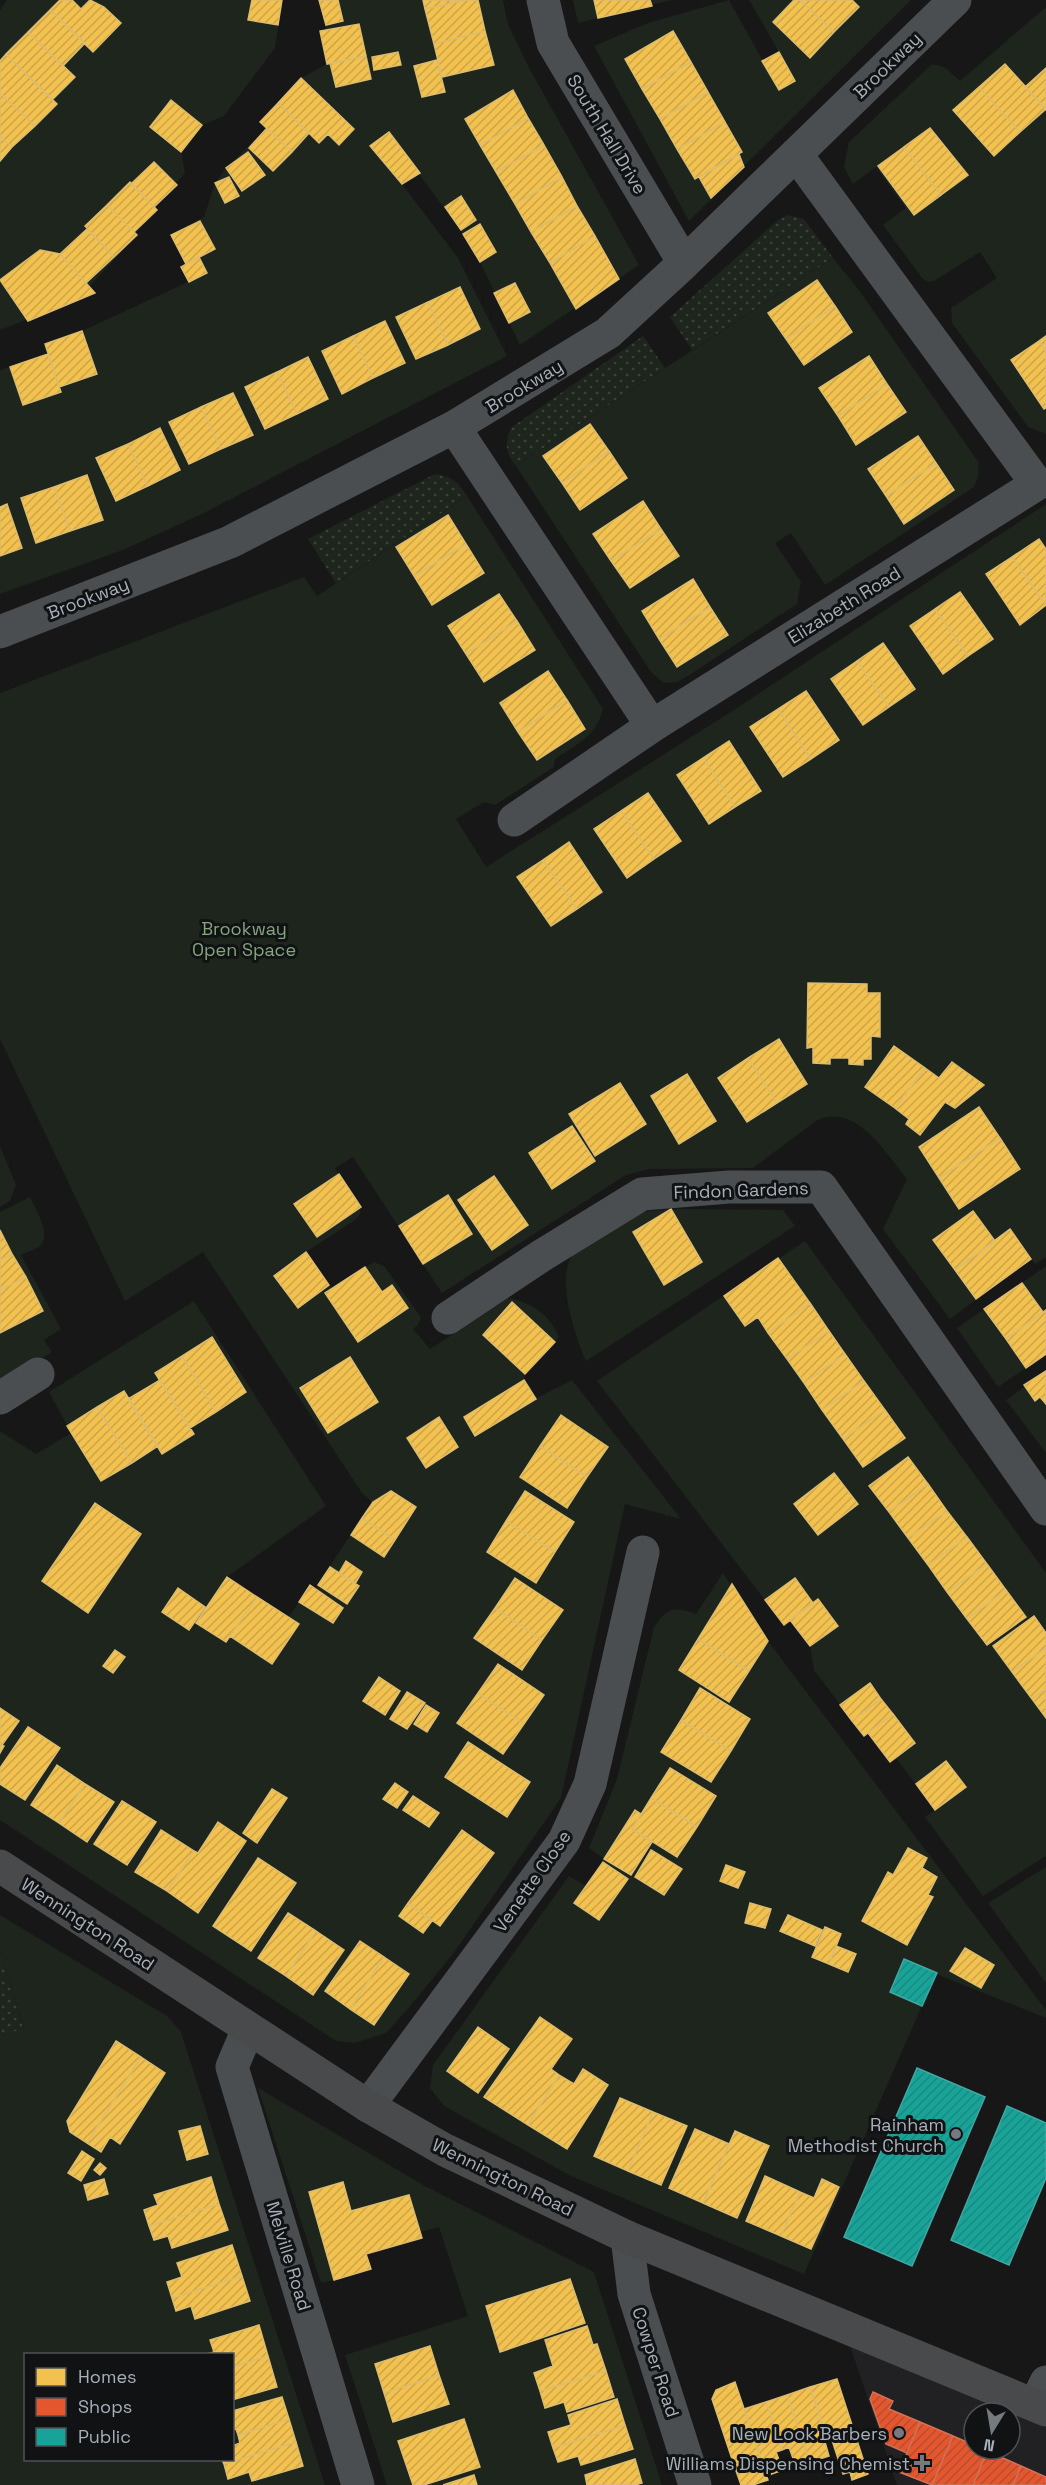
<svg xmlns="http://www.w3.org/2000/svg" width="1046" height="2485" viewBox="0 0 1046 2485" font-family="'Space Grotesk',sans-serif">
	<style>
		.built { fill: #212124; fill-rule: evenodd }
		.grass { fill: url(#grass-dots) }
		.green { fill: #1d251d; fill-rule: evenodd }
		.homes { fill: url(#homes-hatch); stroke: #dcbc6e; stroke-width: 1.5 }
		.shops { fill: url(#shops-hatch); stroke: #d27258; stroke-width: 1.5 }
		.public { fill: url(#public-hatch); stroke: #42a7a2; stroke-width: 1.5 }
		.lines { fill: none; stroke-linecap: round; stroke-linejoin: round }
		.minor { stroke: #4b4e51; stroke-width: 33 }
		.major { stroke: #494a4c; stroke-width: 33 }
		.poi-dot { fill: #757a81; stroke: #111214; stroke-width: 2 }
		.labels { text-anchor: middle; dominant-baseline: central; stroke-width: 6; stroke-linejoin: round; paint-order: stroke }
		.street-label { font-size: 18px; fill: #a8b0ba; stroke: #111214 }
		.park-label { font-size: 18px; fill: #82a67d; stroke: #111214 }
		.poi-label { font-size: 18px; fill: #a8b0ba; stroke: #111214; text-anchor: end }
	</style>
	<defs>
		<pattern id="grass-dots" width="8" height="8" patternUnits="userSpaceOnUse" patternTransform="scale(1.5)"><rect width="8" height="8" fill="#1d251d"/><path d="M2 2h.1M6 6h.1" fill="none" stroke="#3b423c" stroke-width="1.8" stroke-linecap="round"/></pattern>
		<pattern id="homes-hatch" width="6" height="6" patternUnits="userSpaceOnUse" patternTransform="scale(1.5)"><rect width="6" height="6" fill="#f2c14e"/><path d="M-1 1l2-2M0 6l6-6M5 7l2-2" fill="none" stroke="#cca54a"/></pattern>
		<pattern id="shops-hatch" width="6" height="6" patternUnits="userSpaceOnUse" patternTransform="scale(1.5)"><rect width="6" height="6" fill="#e4572e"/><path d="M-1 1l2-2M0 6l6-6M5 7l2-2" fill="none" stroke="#b84e30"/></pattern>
		<pattern id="public-hatch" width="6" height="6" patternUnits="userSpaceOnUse" patternTransform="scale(1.5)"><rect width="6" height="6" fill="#17a398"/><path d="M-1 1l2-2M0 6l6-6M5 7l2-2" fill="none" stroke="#1e8880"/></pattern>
	</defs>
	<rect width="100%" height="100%" fill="#171718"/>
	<path class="built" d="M843 2325 1046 2410V2485H897ZM974 2413H1010V2449H974Z"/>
	<path class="grass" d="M788 215 804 219 833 258 692 350 670 317 778 220Z
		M643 336 665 368 516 466C505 452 504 442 512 427Z
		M435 474C452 476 458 482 467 496L336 583 308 539Z
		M0 1952 24 2030 0 2035Z"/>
	<path class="green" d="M7 0H282L275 48 224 116 202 125 181 152 185 173 155 207 157 210 134 232 137 235 90 286 95 293 0 330V10Z
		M319 0H503L508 24 528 66 639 265 520 345 480 262 463 234 389 133 370 146 402 184 458 258 507 356 204 513 123 550 0 594V370L47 354 45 344 82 331 188 282 181 267 186 264 171 235 204 217 215 183 226 168 267 128 260 122 301 78 327 64 320 31H326Z
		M573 0H671L578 23Z
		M729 0 779 90 795 80 749 0H911L689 221 594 46 648 23Z
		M1046 7V434L1028 427 952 323 951 308 997 278 980 252 934 281 928 282 922 278 883 225 906 208 876 167 853 184 844 167 849 142 931 65C944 63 951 73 960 81Z
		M833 258 859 290 979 463 978 476 974 487 825 585 791 533 775 543 801 582 797 604 688 676 677 682 664 683 651 672 516 466Z
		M467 496 603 709C596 737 577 744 555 759L554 767 495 805 484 802 456 819 486 867 726 715 1046 504V1257L1035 1264 1031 1259 950 1319 883 1229 907 1179C885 1152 855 1101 816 1121L753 1168 649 1169 626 1175 442 1293 353 1157 335 1168 361 1207 360 1214 355 1220 306 1252 332 1288 374 1262 384 1266 421 1317 418 1325 413 1329 430 1349 508 1298C533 1303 549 1314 559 1337L525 1374 524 1380 535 1399 572 1380 681 1519 625 1504 561 1798 453 1954 406 2011 386 2033 355 2043 336 2041 0 1820V1431L36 1454 71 1433 49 1392 194 1301 326 1506 227 1577 289 1617 310 1585 315 1589 372 1502 362 1493 203 1252 125 1301 0 1039V693L304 577 317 596Z
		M0 1146 16 1185 10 1201 0 1207Z
		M30 1197C35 1209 53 1235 39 1247 34 1250 26 1252 21 1255L61 1329 44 1340 52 1352 4 1383 0 1380V1212Z
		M680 1209 783 1210 795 1226 586 1361C575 1337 558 1283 570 1259 576 1247 631 1214 643 1212 655 1210 668 1210 680 1209Z
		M805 1241 1046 1573V1856L983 1896 925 1817 935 1810 896 1758 890 1762 868 1733 864 1736 814 1670 810 1646 790 1621 784 1625 597 1381Z
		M1046 1266V1354L998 1387 957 1328Z
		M1046 1371V1453L1006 1400Z
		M723 1573 768 1641 1046 2010V2018L936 1974 804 2274 571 2176 444 2106 430 2088 433 2065 569 1876 586 1886 603 1862 604 1859 589 1848 617 1779 654 1627C667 1608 674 1606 696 1614Z
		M1046 1867V1983L988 1903Z
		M0 1915 167 2016 181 2032 325 2485H0V2035L24 2029 0 1952ZM26 2354H232V2460H26Z
		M258 2088 425 2186 594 2272 662 2485H387L345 2355 468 2316 439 2227 420 2232 409 2195 351 2211 343 2182 309 2192 334 2280 321 2283Z"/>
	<path class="homes" d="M60 0H72L81 9 90 0 104 7 121 23 93 52 50 10Z
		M252 0H282L278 25 248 20Z
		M319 0H338L343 21 326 25Z
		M423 0H465L425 9Z
		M465 0H478L485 31 434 44 425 9Z
		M594 0H650L652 6 598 18Z
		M794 0H800L834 32 810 58 773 22Z
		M800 0H852L859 7 834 32Z
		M50 10 85 43 63 66 28 32Z
		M359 24 366 56 327 64 320 31Z
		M485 31 494 65 442 77 434 44Z
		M673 31 691 62 642 89 625 59Z
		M28 32 75 77 52 100 6 54Z
		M398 52 401 65 374 70 372 57Z
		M779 52 795 81 779 90 762 61Z
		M6 54 57 104 35 126 0 93V61Z
		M366 56 371 79 336 87 330 63Z
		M437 60 445 92 422 97 414 66Z
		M691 62 708 92 660 119 642 89Z
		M1005 64 1046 109 1020 132 979 87Z
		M1046 68V110L1025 87Z
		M301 78 354 129 339 145 328 134 319 143 278 103Z
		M979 87 1020 132 994 156 953 110Z
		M513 90 528 118 480 145 465 119Z
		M708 92 725 122 677 149 660 119Z
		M0 93 35 126 12 147 0 136Z
		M171 100 202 125 181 152 150 127Z
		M278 103 309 133 292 152 260 122Z
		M528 118 544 145 496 172 480 145Z
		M725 122 742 152 695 179 677 149Z
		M267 128 292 152 273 171 249 148Z
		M930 128 968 175 941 195 904 147Z
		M389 132 420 173 402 184 370 146Z
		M0 136 12 147 0 161Z
		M544 145 562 177 515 204 496 172Z
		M904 147 941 195 914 215 878 166Z
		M248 152 265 175 242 191 226 168Z
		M739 154 744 167 711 198 699 177Z
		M154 162 177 185 154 207 131 184Z
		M229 177 239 196 225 203 215 183Z
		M562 177 577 206 531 232 515 204Z
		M130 182 157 210 134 232 107 205Z
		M461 196 476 220 461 230 445 207Z
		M107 205 137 235 114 257 85 226Z
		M577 206 595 236 550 263 531 232Z
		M200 221 215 249 186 264 171 235Z
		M480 224 496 252 480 262 463 234Z
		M87 229 114 257 86 283 60 254Z
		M595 236 619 279 576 309 550 263Z
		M40 250 60 254 95 293 28 321 0 280Z
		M199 257 207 273 189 282 181 267Z
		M817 280 835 306 786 339 768 313Z
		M515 283 530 312 509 323 494 293Z
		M460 287 480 329 448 345 428 302Z
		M428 302 448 345 416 359 396 317Z
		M835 306 852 332 804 365 786 339Z
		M385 321 405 363 373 378 353 336Z
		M82 331 97 374 59 387 45 344Z
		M353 336 373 378 342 394 322 351Z
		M1046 336V352L1039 341Z
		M1039 341 1046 352V408L1044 409 1011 360Z
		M48 354 61 392 23 405 10 367Z
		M869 356 887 384 838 416 819 388Z
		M308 357 328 399 297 414 277 372Z
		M277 372 297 414 265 429 245 387Z
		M887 384 906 412 856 445 838 416Z
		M233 393 253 435 221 449 201 407Z
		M201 407 221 449 189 464 169 422Z
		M590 424 609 451 562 483 543 456Z
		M160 428 180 470 148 486 128 444Z
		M918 436 936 463 886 496 868 469Z
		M128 444 148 486 116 501 96 458Z
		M609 451 627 478 580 510 562 483Z
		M936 463 954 490 904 524 886 496Z
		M87 475 103 520 70 531 54 487Z
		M54 487 70 531 36 543 21 498Z
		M643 501 661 529 611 561 593 534Z
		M7 504 22 548 0 556V507Z
		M448 515 466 544 414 576 396 547Z
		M661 529 679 556 630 588 611 561Z
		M1039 539 1046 549V605L1012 557Z
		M466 544 484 573 432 605 414 576Z
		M1012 557 1046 605 1020 625 986 574Z
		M693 579 710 607 659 639 642 611Z
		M960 592 993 639 968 656 935 609Z
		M499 594 517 621 466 654 448 626Z
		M710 607 728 635 677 667 659 639Z
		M935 609 968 656 943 674 910 626Z
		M517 621 535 650 484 682 466 654Z
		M883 643 915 689 889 707 857 661Z
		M857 661 889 707 863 725 831 679Z
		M548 671 567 700 518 732 500 703Z
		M806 691 839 740 811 759 778 709Z
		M567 700 585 729 537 760 518 732Z
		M778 709 811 759 783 777 750 727Z
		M729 741 761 791 735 807 703 758Z
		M703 758 735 807 709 824 677 775Z
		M648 793 681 841 654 859 621 811Z
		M621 811 654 859 627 878 594 829Z
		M569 842 602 892 577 909 543 860Z
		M543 860 577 909 551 926 517 877Z
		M808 983 867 984V993H880V1037L871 1036V1059H863V1065L849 1064V1058H830V1064L813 1063V1047L807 1048Z
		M779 1039 807 1084 777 1103 748 1058Z
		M894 1046 925 1068 895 1108 865 1087Z
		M748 1058 777 1103 747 1122 718 1078Z
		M952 1062 984 1085 955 1108 945 1102 920 1135 906 1124 909 1119 895 1108 925 1068 939 1078Z
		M687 1074 716 1121 679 1144 651 1096Z
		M620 1083 646 1124 595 1156 569 1114Z
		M979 1107 1000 1138 939 1178 919 1147Z
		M572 1126 595 1161 552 1189 529 1153Z
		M1000 1138 1020 1169 959 1209 939 1178Z
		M339 1174 361 1207 317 1237 294 1204Z
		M494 1176 528 1225 492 1250 458 1200Z
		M448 1195 472 1234 423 1264 399 1226Z
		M671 1209 702 1262 664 1285 633 1232Z
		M973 1211 995 1241 955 1270 933 1240Z
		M1010 1229 1031 1259 976 1299 955 1270Z
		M0 1230 12 1254 0 1260Z
		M306 1252 329 1285 298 1308 274 1276Z
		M12 1254 26 1277 0 1290V1260Z
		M778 1258 810 1303 768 1333 758 1317 745 1326 724 1296Z
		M365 1267 382 1292 392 1285 408 1308 358 1342 325 1293Z
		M26 1277 43 1311 0 1333V1290Z
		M1022 1283 1043 1312 1006 1339 984 1309Z
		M512 1302 555 1342 525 1374 483 1335Z
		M810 1303 829 1331 787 1359 768 1333Z
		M1046 1310V1354L1026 1368 1006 1339Z
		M829 1331 845 1354 804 1383 787 1359Z
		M212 1337 246 1392 216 1412 182 1356Z
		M845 1354 864 1381 822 1410 804 1383Z
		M182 1356 216 1412 190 1428 155 1373Z
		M350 1357 378 1402 328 1433 300 1388Z
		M1046 1371V1404L1040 1397 1035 1401 1024 1385Z
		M160 1380 194 1434 162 1454 128 1399Z
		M524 1380 536 1399 475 1436 464 1417Z
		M864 1381 885 1410 843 1439 822 1410Z
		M124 1391 158 1446 132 1463 97 1407Z
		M97 1407 132 1463 101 1481 67 1426Z
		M885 1410 905 1438 863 1467 843 1439Z
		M561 1415 608 1447 587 1477 540 1446Z
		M439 1417 458 1447 426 1468 407 1438Z
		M540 1446 587 1477 567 1508 520 1477Z
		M908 1457 928 1484 889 1512 869 1486Z
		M834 1473 858 1504 818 1535 794 1504Z
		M928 1484 947 1511 908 1538 889 1512Z
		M391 1491 416 1507 395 1540 362 1518 373 1502Z
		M525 1491 574 1522 555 1552 506 1521Z
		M95 1503 141 1534 88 1613 42 1581Z
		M947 1511 967 1537 928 1565 908 1538Z
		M362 1518 395 1540 384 1557 351 1535Z
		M506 1521 555 1552 536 1583 487 1552Z
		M967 1537 987 1564 947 1592 928 1565Z
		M346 1561 362 1572 355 1584 339 1573Z
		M987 1564 1006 1590 967 1619 947 1592Z
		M330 1567 359 1586 347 1604 318 1585Z
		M227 1577 257 1597 226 1642 196 1623Z
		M515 1578 563 1610 542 1640 495 1608Z
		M795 1578 813 1603 784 1625 765 1600Z
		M732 1584 768 1641 749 1671 698 1639Z
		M310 1585 343 1608 333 1623 299 1602Z
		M178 1588 205 1607 189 1630 162 1612Z
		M1006 1590 1026 1617 987 1645 967 1619Z
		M257 1597 299 1624 272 1664 230 1636Z
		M818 1599 838 1626 810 1646 790 1620Z
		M495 1608 542 1640 522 1670 474 1638Z
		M1034 1616 1046 1633V1648L1012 1672 993 1646Z
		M698 1639 749 1671 729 1702 679 1670Z
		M1046 1648V1689L1032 1699 1012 1672Z
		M115 1650 125 1657 113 1673 103 1666Z
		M498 1664 544 1695 524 1724 478 1693Z
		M379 1677 400 1691 385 1715 363 1701Z
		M870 1683 881 1699 852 1721 840 1705Z
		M700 1688 750 1719 731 1751 681 1720Z
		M1046 1689V1718L1032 1699Z
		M407 1692 425 1703 407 1729 390 1719Z
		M478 1693 524 1724 503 1754 457 1723Z
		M881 1699 893 1714 864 1736 852 1721Z
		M426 1705 439 1713 427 1732 414 1724Z
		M0 1708 19 1721 2 1745 4 1746 0 1753Z
		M893 1714 915 1743 890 1762 868 1733Z
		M681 1720 731 1751 711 1782 661 1752Z
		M28 1727 60 1748 25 1800 0 1784V1768Z
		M468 1742 530 1782 507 1817 445 1777Z
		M946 1761 966 1787 935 1810 916 1784Z
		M57 1765 85 1784 59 1823 31 1805Z
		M670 1768 716 1796 697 1827 651 1798Z
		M395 1783 408 1792 397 1808 383 1799Z
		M85 1784 114 1802 87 1842 59 1823Z
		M272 1789 287 1798 257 1843 243 1833Z
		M413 1796 439 1813 429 1827 403 1810Z
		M651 1798 697 1827 677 1857 632 1829Z
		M122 1801 156 1822 127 1865 94 1844Z
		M635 1810 641 1814 632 1829 652 1842 631 1875 604 1859Z
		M218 1822 246 1841 198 1913 167 1891 194 1851 198 1853Z
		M161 1830 194 1851 167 1891 135 1872Z
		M462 1830 494 1853 440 1926 408 1903Z
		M908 1848 927 1858 922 1868 937 1877 928 1895 933 1897 907 1945 862 1921 888 1872 893 1875Z
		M651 1850 682 1869 664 1895 635 1877Z
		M258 1858 296 1883 251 1951 213 1926Z
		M603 1862 628 1879 599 1920 574 1903Z
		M726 1865 745 1872 738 1888 720 1881Z
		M408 1903 432 1921 423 1933 399 1916Z
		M750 1903 771 1909 765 1928 745 1923Z
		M288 1913 316 1931 286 1976 258 1958Z
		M788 1915 822 1930 815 1946 780 1931Z
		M825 1927 841 1934 829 1964 812 1957Z
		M316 1931 344 1950 313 1995 286 1976Z
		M360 1941 384 1957 350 2009 325 1991Z
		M836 1946 856 1954 848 1972 829 1964Z
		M965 1948 994 1965 981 1988 950 1971Z
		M384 1957 409 1974 374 2025 350 2009Z
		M540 2017 572 2039 551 2069 559 2075 528 2125 484 2097Z
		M478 2027 509 2049 478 2093 447 2071Z
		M116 2041 141 2057 87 2143 70 2132 67 2121Z
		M141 2057 165 2073 120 2144 110 2137 101 2152 87 2143Z
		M583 2069 608 2085 567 2149 528 2125 559 2075 574 2084Z
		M620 2098 653 2112 628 2171 594 2156Z
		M653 2112 687 2126 661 2185 628 2171Z
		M200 2126 208 2154 187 2160 179 2131Z
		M695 2129 729 2144 703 2203 669 2188Z
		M735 2131 769 2146 737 2218 703 2203Z
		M82 2151 94 2159 81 2181 68 2173Z
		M100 2163 106 2168 100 2175 94 2170Z
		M765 2176 800 2192 781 2236 746 2221Z
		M211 2177 219 2204 149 2226 144 2210 158 2205 154 2195Z
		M104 2179 108 2194 88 2200 84 2185Z
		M822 2179 839 2187 811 2249 781 2236 800 2192 814 2198Z
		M343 2182 351 2211 409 2195 422 2238 366 2254 371 2269 334 2280 309 2192Z
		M219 2204 228 2230 172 2248 168 2236 154 2240 149 2226Z
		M232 2245 242 2276 172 2298 167 2282 182 2277 177 2263Z
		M242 2276 250 2301 195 2319 191 2306 176 2311 172 2298Z
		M570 2279 585 2323 500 2352 486 2306Z
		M259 2325 268 2356 232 2367V2354H207L214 2352 210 2340Z
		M587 2326 593 2345 597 2344 606 2371 540 2391 534 2373 553 2366 545 2340Z
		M430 2346 439 2375 384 2393 375 2364Z
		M268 2356 277 2387 232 2400V2367Z
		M606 2371 614 2397 567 2412 564 2402 545 2408 540 2391Z
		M439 2375 449 2404 393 2422 384 2393Z
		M837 2379 868 2474 852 2480 850 2472 843 2474 830 2434H826L810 2387Z
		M735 2382 760 2456 734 2465 712 2399 716 2390Z
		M810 2387 826 2434 823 2435 829 2456 810 2462 787 2395Z
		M787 2395 810 2462 796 2467 789 2447 782 2450 766 2402Z
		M282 2397 289 2419 238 2435 236 2429 232 2430V2411Z
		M617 2399 625 2425 553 2448 548 2432 571 2425 568 2415Z
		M766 2402 782 2450 776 2452 783 2470 766 2476 744 2409Z
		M289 2419 296 2442 224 2464 222 2460H232V2446L240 2443 238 2435Z
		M464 2419 480 2467 424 2485H413L398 2441Z
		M625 2425 633 2449 581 2465 578 2456 558 2462 553 2448Z
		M296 2442 303 2466 252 2481 249 2472 228 2479 224 2464Z
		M760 2456 768 2480 753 2485H741L734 2465Z
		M635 2459 642 2483 635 2485H587L585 2475Z
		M474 2475 477 2485H443Z"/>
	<path class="shops" d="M873 2392 893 2401 889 2409 920 2422 907 2453 886 2444 870 2399Z
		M920 2422 953 2436 932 2485 899 2472Z
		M953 2436 974 2445V2449L987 2451 973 2485H932Z
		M987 2451 1021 2466 1013 2485H973Z
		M1021 2466 1046 2477V2485H1013Z"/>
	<path class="public" d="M904 1959 937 1973 922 2006 890 1992Z
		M917 2068 985 2097 912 2266 844 2237Z
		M1007 2106 1046 2123V2178L1009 2265 951 2240Z"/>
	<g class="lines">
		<path class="minor" d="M543 0 553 43 684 263
			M454 427 652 726
			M0 632 230 542 454 427 608 333 684 263 955 0
			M514 820 652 726 1037 484 796 154
			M448 1318 541 1256 642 1194 729 1187H821L1046 1509
			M0 1398 38 1374
			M248 2029 232 2067 358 2485
			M368 2106 564 1841 590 1784 643 1552
			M627 2237 634 2294 695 2485
			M1035 2405 1046 2382"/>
		<path class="major" d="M0 1866 368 2106 445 2150 627 2237 1046 2410"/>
	</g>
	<g class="poi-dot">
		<circle cx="956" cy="2134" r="6"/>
		<circle cx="899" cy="2433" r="6"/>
		<path d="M919 2454h6v6h6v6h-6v6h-6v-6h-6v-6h6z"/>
	</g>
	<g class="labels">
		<g class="street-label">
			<text transform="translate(887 65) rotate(-44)">Brookway</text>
			<text transform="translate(607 134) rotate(59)">South Hall Drive</text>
			<text transform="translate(524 386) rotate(-31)">Brookway</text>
			<text transform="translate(88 598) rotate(-21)">Brookway</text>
			<text transform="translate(844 605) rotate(-32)">Elizabeth Road</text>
			<text transform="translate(741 1190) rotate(-2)">Findon Gardens</text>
			<text transform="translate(532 1881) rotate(-55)">Venette Close</text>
			<text transform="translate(88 1924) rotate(33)">Wennington Road</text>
			<text transform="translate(503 2177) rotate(26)">Wennington Road</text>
			<text transform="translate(289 2256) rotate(73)">Melville Road</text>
			<text transform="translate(656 2362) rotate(72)">Cowper Road</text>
		</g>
		<g class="park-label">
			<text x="244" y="928">Brookway<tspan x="244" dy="21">Open Space</tspan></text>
		</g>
		<g class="poi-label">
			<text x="944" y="2124">Rainham<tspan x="944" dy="21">Methodist Church</tspan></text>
			<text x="887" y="2433">New Look Barbers</text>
			<text x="910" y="2463">Williams Dispensing Chemist</text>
		</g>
	</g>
	<rect x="24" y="2353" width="210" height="108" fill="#111214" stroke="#4d5156" stroke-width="1.5"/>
	<rect x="36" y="2368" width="30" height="18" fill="#f2c14e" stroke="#4d5156" stroke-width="1.5"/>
	<text x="78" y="2383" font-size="18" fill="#a8b0ba">Homes</text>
	<rect x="36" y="2398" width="30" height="18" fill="#e4572e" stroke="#4d5156" stroke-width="1.5"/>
	<text x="78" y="2413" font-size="18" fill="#a8b0ba">Shops</text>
	<rect x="36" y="2428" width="30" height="18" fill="#17a398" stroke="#4d5156" stroke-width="1.5"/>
	<text x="78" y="2443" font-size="18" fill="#a8b0ba">Public</text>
	<g transform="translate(992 2431) rotate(191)"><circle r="28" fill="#111214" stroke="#4d5156" stroke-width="1.5"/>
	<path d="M0-4.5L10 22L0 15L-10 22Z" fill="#757a81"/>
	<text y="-9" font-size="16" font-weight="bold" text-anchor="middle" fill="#a8b0ba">N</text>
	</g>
</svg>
